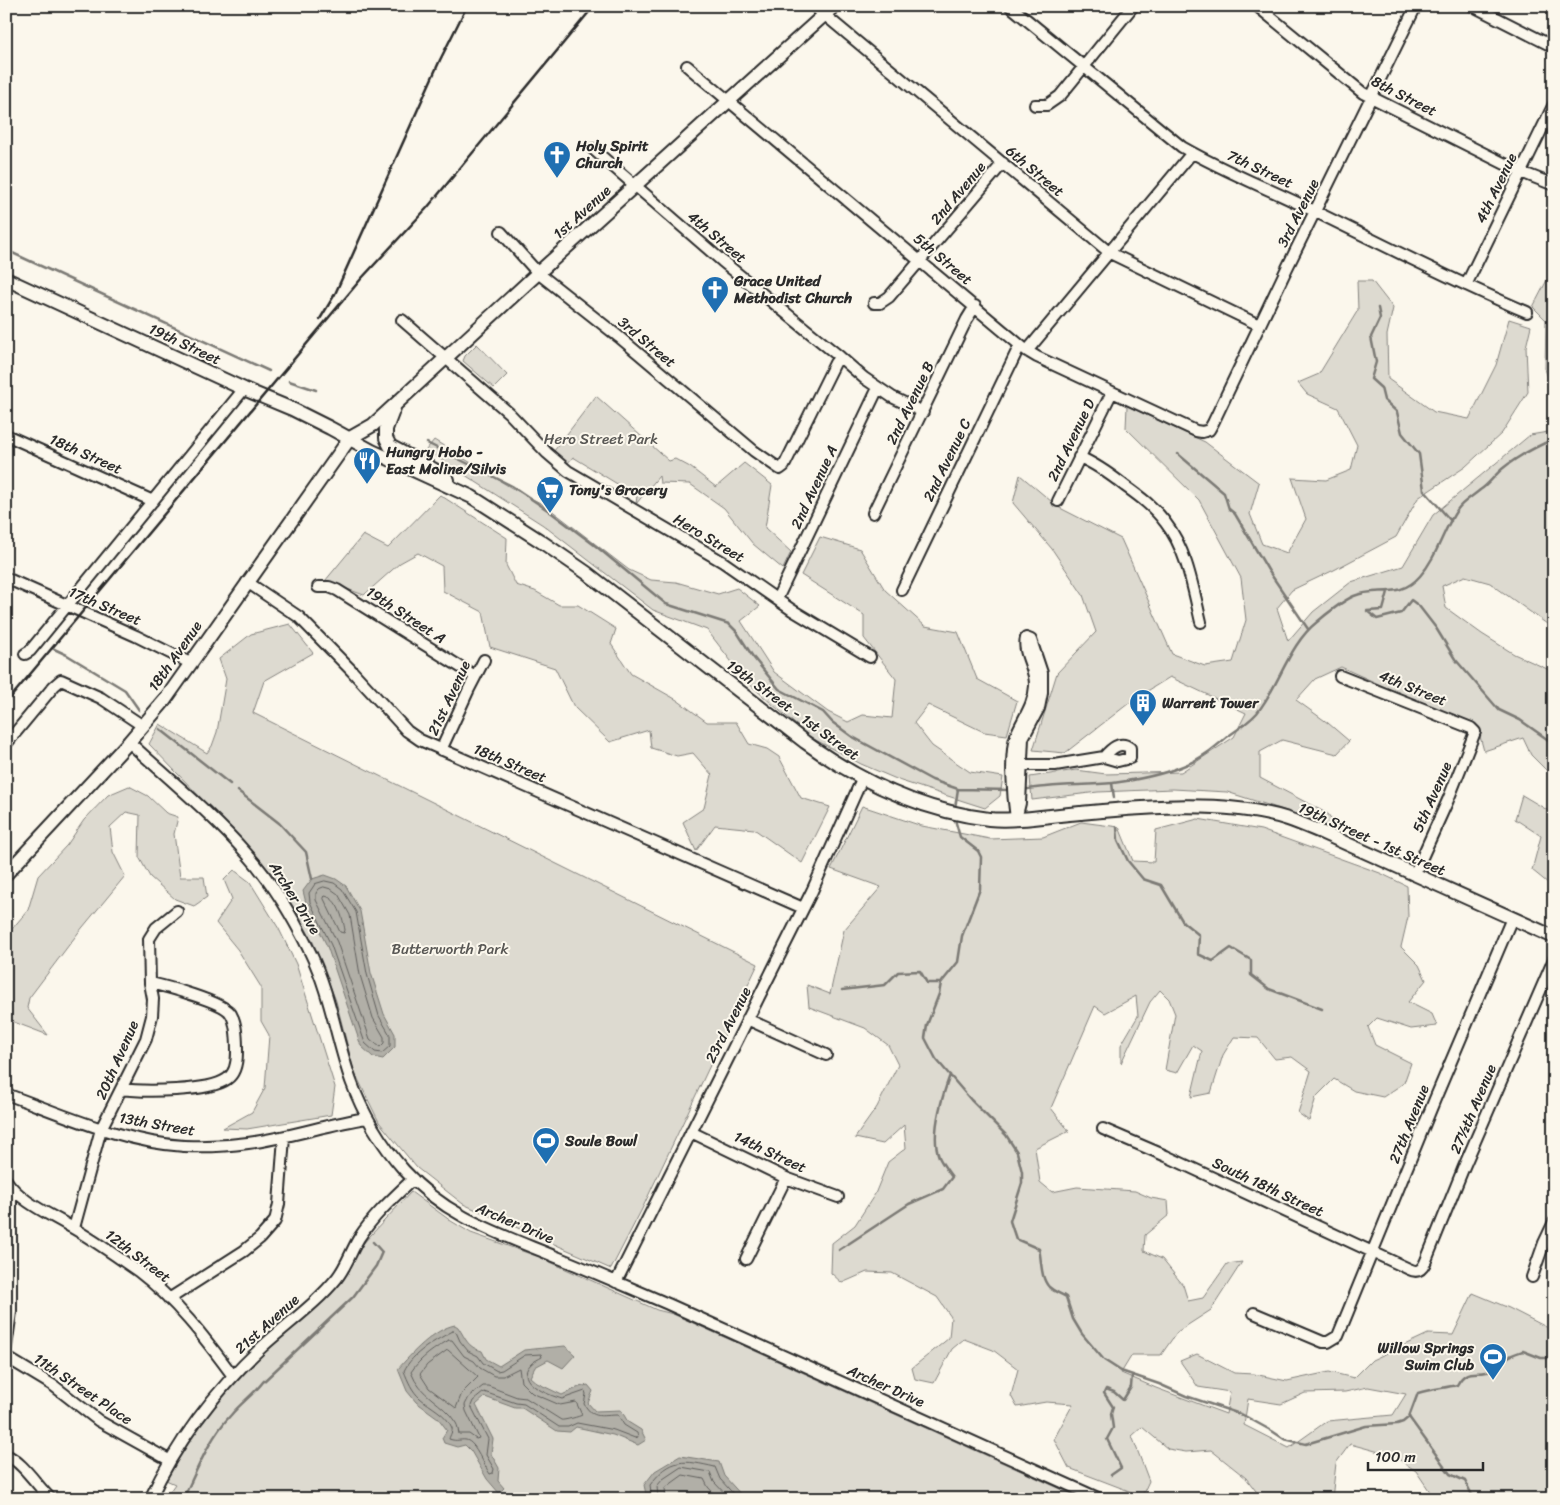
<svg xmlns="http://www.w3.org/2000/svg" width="1560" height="1505" viewBox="0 0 1560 1505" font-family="Sriracha,sans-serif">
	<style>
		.green { fill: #dddad0; stroke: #84827e; fill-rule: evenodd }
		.water { fill: #b1afa7; stroke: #7b7a75 }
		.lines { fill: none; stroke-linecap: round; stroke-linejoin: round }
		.shore { stroke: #61605d; stroke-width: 1 }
		.stream { stroke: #7b7a75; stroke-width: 2.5 }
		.minor-casing { stroke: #2b2b2b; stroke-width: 14 }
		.major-casing { stroke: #2b2b2b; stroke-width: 16 }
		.minor { stroke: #fbf7ec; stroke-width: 10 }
		.major { stroke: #fbf7ec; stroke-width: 12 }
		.rail { stroke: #2b2b2b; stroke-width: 2.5 }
		.labels { text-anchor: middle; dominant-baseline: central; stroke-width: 4; stroke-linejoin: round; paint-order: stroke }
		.street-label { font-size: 15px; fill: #2b2b2b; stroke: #fbf7ec }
		.poi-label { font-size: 15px; font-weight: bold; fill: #2b2b2b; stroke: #fbf7ec; text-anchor: start }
		.park-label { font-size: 15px; fill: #585754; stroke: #fbf7ec }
	</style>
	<rect width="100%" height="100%" fill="#fbf7ec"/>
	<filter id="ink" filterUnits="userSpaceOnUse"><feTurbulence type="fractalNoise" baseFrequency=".02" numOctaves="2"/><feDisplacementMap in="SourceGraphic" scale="10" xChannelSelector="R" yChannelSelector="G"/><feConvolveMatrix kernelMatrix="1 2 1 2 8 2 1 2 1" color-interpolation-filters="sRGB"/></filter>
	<g filter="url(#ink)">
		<path class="green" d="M1547 280 1554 283V386H1551L1545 369 1546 320 1533 307Z
			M1357 281H1372L1393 308 1387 335 1388 379 1434 412 1469 419 1496 365 1509 319 1531 326 1526 347 1528 392 1502 433 1465 467 1418 498 1396 537 1334 570 1292 590 1277 608 1288 641 1313 612 1351 582 1403 566 1433 515 1530 435 1554 431V629L1490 583 1465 576 1442 586 1446 608 1482 634 1514 654 1554 672V778L1531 755 1523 738 1484 751 1478 729 1341 667 1315 679 1296 700 1328 723 1349 741 1337 754 1282 740 1260 752V778L1328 814 1339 831 1293 813 1227 792 1173 789 1098 792 1032 800 1030 777 1076 770 1106 774 1181 772 1234 737 1246 713 1170 677 1133 700 1065 753 1033 750 1057 673 1096 632 1083 595 1052 549 1013 503 1020 475 1058 507 1121 539 1172 654 1205 666 1233 662 1246 620 1241 578 1199 500 1126 428 1127 406 1205 442 1259 483 1250 514 1262 544 1287 553 1306 519 1292 478 1326 480 1351 470 1357 445 1338 408 1307 394 1298 383 1319 374 1358 310Z
			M477 344 507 375 494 388 463 361 465 356Z
			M596 396 669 461 675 459 690 467 716 487 744 463 772 485 765 528 791 552 783 569 753 544 724 508 690 484 660 483 659 476 636 504 637 496 573 457 567 464 554 451Z
			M434 440 510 487 546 506 629 570 651 580 676 582 718 594 737 588 760 606 741 621 774 672 828 712 848 722 863 715 892 718 896 679 864 638V615L801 575 820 537 860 549 885 590 925 626 958 632 977 679 1017 701 1007 735 984 732 928 705 914 723 932 746 970 772 1003 777 1000 796 985 808 901 781 861 764 810 737 748 683 707 630 653 610 543 525 426 450Z
			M440 495 507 538 506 565 516 585 535 591 559 605H578L616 629 611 644 631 674 677 700 707 722H736L749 744 767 749 779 757 801 798 830 807 802 863 754 829 715 825 696 851 683 822 704 808 712 775 693 753 677 756 651 748 649 730 610 742 574 707 555 668 490 647 483 612 443 591 442 566 418 553 400 563 364 595 325 581 363 535 388 548Z
			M290 624 313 653 264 681 253 713 758 964 642 1209 611 1269 463 1204 417 1168 379 1122 354 1071 336 1001 313 942 299 916 275 878 259 858 149 744 160 724 207 753 212 746 217 732 226 679 219 659 251 634Z
			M129 786 148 796 166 813 178 817 174 834 180 877H204L207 897 194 906 175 899 150 877 139 857 140 815 126 812 110 827 113 852 125 876 78 933 29 998 27 1008 48 1035 6 1019V936L28 910 38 876 67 845 84 820 108 795Z
			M1522 795 1554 814V888L1532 870 1541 836 1515 819Z
			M862 806 922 826 990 839 1043 837 1081 822 1119 827 1133 861 1154 862 1156 830 1198 819 1261 830 1380 873 1407 886 1408 917 1401 947 1419 965 1426 980 1408 1002 1432 1014 1437 1026 1411 1029 1377 1018 1368 1027 1375 1045 1411 1063 1404 1083 1383 1097 1354 1091 1334 1079 1316 1097 1309 1121 1298 1113 1311 1071 1292 1057 1275 1059 1258 1038 1234 1037 1223 1055 1211 1093 1191 1097 1202 1051 1193 1045 1177 1073 1165 1070 1175 1014 1169 999 1160 990 1150 1002 1121 1063V1045L1138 1016 1136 996 1105 1013 1095 1006 1051 1108 1069 1131 1035 1148 1040 1182 1052 1192 1077 1187 1135 1191 1151 1198 1168 1201 1169 1215 1145 1235 1144 1251 1162 1259 1183 1285 1188 1301 1203 1298 1227 1264 1242 1262 1211 1310 1177 1332 1161 1355H1132L1121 1373 1156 1388 1226 1414 1230 1392 1198 1387 1180 1361 1197 1354 1234 1373 1254 1374 1287 1381 1329 1372 1354 1378 1372 1360 1428 1334 1453 1335 1473 1293 1509 1308 1552 1330 1554 1327V1499H1435L1416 1471 1394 1456 1350 1444 1336 1463 1332 1499H1262L1246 1478 1211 1450 1186 1452 1168 1449 1142 1427 1132 1436 1149 1481 1142 1496 1069 1468 1054 1439 1073 1404 1046 1402 1017 1407 1011 1396 1018 1369 993 1350 964 1339 952 1349 934 1383 915 1379 912 1368 949 1338 951 1317 937 1297 892 1273 867 1272 842 1283 831 1273 832 1243 855 1225 875 1194 888 1162 906 1148 904 1125 883 1144 855 1138 877 1107 898 1065 888 1045 865 1028 809 1007 807 985 830 994 844 930 881 887 831 869ZM1368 1387 1406 1394 1393 1415 1327 1421 1289 1448 1244 1425 1248 1399 1281 1404 1305 1393 1345 1392Z
			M234 870 250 882 279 929 296 964 335 1087 331 1115 247 1129 223 1128 252 1112 265 1088 269 1035 261 1021V987L238 950 216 923 232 899 224 880Z
			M411 1192 451 1221 471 1233 539 1257 657 1310 673 1314 1083 1499H168L170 1491 175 1484 166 1480 184 1443 230 1385 343 1275 352 1263 358 1249Z"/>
		<path class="water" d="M325 875 336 879 346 886 360 911 371 973 384 1014 395 1034V1047L383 1059 373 1057 361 1046 327 946 306 903 303 891 312 879Z
			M455 1325 458 1327C466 1339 467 1347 482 1351L486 1359 499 1366 524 1350 565 1346 575 1355 563 1368 548 1360 535 1367 530 1377 537 1383 562 1395 579 1387 588 1385 593 1391 588 1403 595 1411 621 1410 628 1422 641 1430 646 1440 638 1445 613 1435 576 1427 570 1432 557 1431 522 1408H515L485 1397 476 1405 493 1439 491 1454 499 1468 498 1481 504 1488 499 1493 487 1479 471 1451 465 1445 457 1447 444 1443 442 1438 447 1430 438 1418 416 1402 407 1391 398 1369C411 1354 434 1329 455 1325Z
			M680 1456 719 1462 724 1476 745 1499H647L644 1485 655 1471Z"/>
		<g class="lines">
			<path class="shore" d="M325 881 334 883 342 889 356 912 367 974 379 1016 390 1035V1046L382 1053 375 1052 365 1043 331 945 310 902 309 893 315 884Z
				M324 887 331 889 338 894 350 915 360 975 373 1018 384 1037V1043L380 1047 370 1039 337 942 316 900V893L319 889Z
				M325 896C338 898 343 919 345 930L344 933 340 932 324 899Z
				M453 1331 456 1332 460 1341 468 1351 478 1356 483 1363 497 1371 502 1370 525 1355 541 1354 542 1357C539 1359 534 1361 531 1364 513 1382 549 1395 562 1399L585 1391 586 1394 584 1404C594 1420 601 1415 618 1415L624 1425 637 1433 638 1437 635 1438 614 1430 577 1423 568 1427H559L524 1404 516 1403 484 1392 473 1401 471 1406 488 1439 486 1455 494 1469 493 1473 490 1474C484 1466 476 1442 466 1440 459 1439 458 1442 449 1439 450 1435 453 1431 452 1428 447 1414 430 1407 420 1398 412 1391 408 1381 404 1371 412 1353 436 1340 453 1331Z
				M449 1340H452L464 1356 474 1361 480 1368 494 1376H503L519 1368 521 1382 532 1393 560 1405 576 1402 582 1415C581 1416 563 1421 561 1420L526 1398 517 1397 488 1386H483L469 1397 465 1405 466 1411 479 1438 476 1439 469 1434H459C458 1430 458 1426 456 1423 443 1402 420 1397 411 1372 420 1358 435 1348 449 1340Z
				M448 1350 478 1377 462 1393 456 1408 429 1388 420 1374 427 1365Z
				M652 1499 650 1485C671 1457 684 1460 715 1467L720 1479 738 1499
				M658 1499 657 1486 663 1479 681 1467 710 1472 714 1482 730 1499
				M666 1499 665 1488 683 1475 704 1479 708 1487 719 1499"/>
			<path class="stream" d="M6 250 269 371
				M1378 308 1380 318 1371 337 1376 362 1371 379 1381 388 1384 400 1397 412 1402 433 1419 454 1424 490 1451 521
				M289 381 316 390
				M427 443 512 486 549 511 597 547 666 604 729 624 737 632 753 657 779 689 823 712 832 722 851 736 932 780 958 789 1010 790
				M1178 454 1224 493 1229 509 1235 514 1268 570 1308 629
				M1388 592 1383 610 1367 611 1377 619 1401 613 1411 600 1419 606 1436 628 1455 659 1499 710 1520 720 1554 744
				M52 648 67 655 125 690 139 710
				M160 729 230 784
				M1112 783 1114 798
				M1023 790C1053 784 1083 786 1113 783 1136 780 1161 775 1183 766 1200 760 1214 748 1227 737 1237 730 1249 722 1257 713 1279 686 1289 644 1317 622 1325 615 1344 600 1354 596 1378 586 1399 600 1420 576 1437 557 1443 530 1457 510 1463 501 1472 497 1480 490 1488 485 1494 476 1502 469 1518 456 1535 447 1554 439
				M238 791 279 823 306 852 312 879
				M955 808 958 789
				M954 816 960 837 978 851 981 857 980 889 962 936 958 962 941 983 939 994 927 1025 925 1038 936 1059 971 1100 1006 1135 1017 1152 1022 1172V1183L1010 1221 1016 1239 1039 1249C1042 1261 1040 1277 1049 1287 1053 1291 1061 1294 1066 1297L1073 1319 1082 1334 1104 1360 1121 1371 1159 1384 1186 1396 1243 1415 1272 1431 1284 1439 1306 1444 1366 1426 1397 1424 1403 1422 1409 1417 1418 1393C1431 1389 1444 1388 1457 1385 1467 1366 1477 1377 1494 1370 1498 1368 1502 1362 1505 1359 1510 1355 1517 1353 1523 1351L1541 1358H1554
				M1117 827 1118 840 1128 861 1143 879 1161 885 1183 922 1199 935 1198 954 1213 961 1231 948 1251 960V975L1269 989 1322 1009
				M842 990 885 985 898 972 920 971 927 983H941
				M839 1250 909 1204 943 1189 952 1177C948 1171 942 1164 939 1157 930 1135 942 1097 950 1075
				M1409 1417 1450 1474 1465 1481 1474 1499
				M1111 1475 1121 1468 1107 1439 1113 1428 1111 1414 1113 1407 1104 1393 1106 1389 1114 1392 1123 1400 1131 1387 1132 1375
				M183 1499C197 1470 209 1438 231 1415 241 1403 254 1394 263 1382L353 1297 376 1266 382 1252 373 1242"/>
			<defs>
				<path id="minor" d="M814 6 1110 253 1259 325
					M1010 6 1182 147C1225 172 1272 190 1316 212 1386 246 1455 282 1527 312
					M1257 6 1363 93 1521 172 1554 185
					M1473 6 1554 47
					M687 66 1027 351 1037 357 1196 431 1202 432 1209 430 1213 423 1287 268 1416 6
					M1035 105H1047L1060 96 1133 6
					M593 149 722 261 840 357 864 378 892 397 923 412
					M501 232 538 273 619 337 754 451 780 469 784 466 835 363 840 357
					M1466 285 1554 104
					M874 303H880L889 297 1003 163
					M402 320 509 413 547 453 568 471 723 562 792 610 870 657
					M1027 351 1192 153
					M6 435 153 501
					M1079 457C1096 464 1111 475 1125 486 1139 496 1154 507 1165 522 1187 550 1193 588 1201 622
					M1058 501 1112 392
					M873 513 967 319 975 306
					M6 578 136 636 190 663
					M247 582 299 617 352 671 407 731 420 740 803 908
					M318 587H329L337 590 475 676
					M902 590 1020 345
					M777 599 878 388
					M1026 638 1031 640 1042 673V693L1039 708 1023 738 1020 803 1016 819C1013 798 1009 753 1016 735 1023 718 1034 705 1035 686 1036 669 1022 653 1026 638Z
					M25 654 30 651 244 389
					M1340 676 1471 728 1475 732 1448 800 1414 875
					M129 742C168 778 212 814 247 854 273 883 293 917 310 952 330 993 336 1038 351 1081 363 1114 381 1144 404 1170 446 1217 498 1233 554 1256 592 1271 630 1288 668 1304 812 1368 956 1433 1100 1499
					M6 744 54 686 61 680 101 698 143 726
					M441 750 469 689 484 660
					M1017 765H1055L1104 757 1118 761 1130 758V748C1120 740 1111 749 1104 757
					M747 1019 826 1055
					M121 1089C143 1092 209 1092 227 1079 236 1073 237 1061 237 1052 237 1041 237 1024 231 1014 225 1002 164 986 150 983
					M6 1094C62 1114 125 1143 184 1146 206 1147 227 1146 248 1143 289 1138 327 1124 367 1118
					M1103 1129 1166 1156 1409 1269C1417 1273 1421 1271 1425 1263L1463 1169 1554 959
					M691 1132 786 1178 838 1197
					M6 1180C20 1202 50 1214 71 1227 94 1240 116 1256 138 1271 176 1300 205 1338 233 1376
					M74 1228 101 1129 146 1039 152 1016 153 999 150 983 149 939 156 928 177 911
					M746 1259 786 1178
					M1532 1277 1544 1243 1554 1222
					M616 1282 812 891 862 779
					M169 1299 244 1251 260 1238 275 1221 279 1204 284 1137
					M1254 1313 1323 1342H1328L1338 1336 1435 1099 1512 918
					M6 1347 11 1312V1188
					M6 1357 54 1386 99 1421 169 1460
					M6 1455C24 1463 36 1485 51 1499
					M150 1499C177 1441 215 1391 262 1347 287 1324 316 1304 337 1278 347 1265 351 1251 359 1238 373 1216 394 1197 413 1179"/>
				<path id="major" d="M6 279 244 389 292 409 330 428 372 451 472 497 539 540 587 573 805 742C859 781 922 811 989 819 1015 822 1053 815 1080 813 1144 807 1225 799 1288 819 1300 823 1311 828 1323 833L1554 937
					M394 408 386 429V438L390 446 433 469 448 480
					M6 874 129 742 165 700 350 438 373 425 538 273 834 6"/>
			</defs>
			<use href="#minor" class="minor-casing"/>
			<use href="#major" class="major-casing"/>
			<use href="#minor" class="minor"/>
			<use href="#major" class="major"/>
			<path class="rail" d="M320 319 335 294 440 60 467 6
				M6 703 361 279 427 208 594 6"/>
		</g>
	</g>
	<defs>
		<symbol id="church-pin" viewBox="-11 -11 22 30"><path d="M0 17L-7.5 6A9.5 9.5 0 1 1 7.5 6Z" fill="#1f6fb2" stroke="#fbf7ec"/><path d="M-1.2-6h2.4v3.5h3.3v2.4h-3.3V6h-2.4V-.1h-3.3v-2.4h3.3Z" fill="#fff"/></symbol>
		<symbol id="restaurant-pin" viewBox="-11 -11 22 30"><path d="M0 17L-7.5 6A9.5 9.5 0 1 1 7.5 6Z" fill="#1f6fb2" stroke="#fbf7ec"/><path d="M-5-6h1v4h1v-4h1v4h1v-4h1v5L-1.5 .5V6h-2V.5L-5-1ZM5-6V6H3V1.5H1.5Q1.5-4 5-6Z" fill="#fff"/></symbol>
		<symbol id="supermarket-pin" viewBox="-11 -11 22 30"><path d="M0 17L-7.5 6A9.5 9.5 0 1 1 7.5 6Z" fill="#1f6fb2" stroke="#fbf7ec"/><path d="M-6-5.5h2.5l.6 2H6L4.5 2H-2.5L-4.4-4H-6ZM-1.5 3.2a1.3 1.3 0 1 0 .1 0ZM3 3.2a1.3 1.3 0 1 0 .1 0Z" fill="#fff"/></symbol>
		<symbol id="building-pin" viewBox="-11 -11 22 30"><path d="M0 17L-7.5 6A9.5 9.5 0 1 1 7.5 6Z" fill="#1f6fb2" stroke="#fbf7ec"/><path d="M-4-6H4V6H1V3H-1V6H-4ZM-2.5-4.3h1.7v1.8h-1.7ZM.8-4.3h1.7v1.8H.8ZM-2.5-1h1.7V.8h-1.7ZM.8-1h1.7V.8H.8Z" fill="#fff"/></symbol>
		<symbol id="stadium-pin" viewBox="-11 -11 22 30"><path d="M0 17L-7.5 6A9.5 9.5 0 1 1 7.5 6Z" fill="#1f6fb2" stroke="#fbf7ec"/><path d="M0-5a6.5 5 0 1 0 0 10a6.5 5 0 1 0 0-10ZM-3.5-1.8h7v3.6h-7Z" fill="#fff"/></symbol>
	</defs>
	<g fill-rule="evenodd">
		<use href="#church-pin" x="541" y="139" width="32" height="43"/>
		<use href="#church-pin" x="699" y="274" width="32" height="43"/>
		<use href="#restaurant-pin" x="351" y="445" width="32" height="43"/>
		<use href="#supermarket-pin" x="534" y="474" width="32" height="43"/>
		<use href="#building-pin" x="1127" y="687" width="32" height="43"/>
		<use href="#stadium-pin" x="530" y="1125" width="32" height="43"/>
		<use href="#stadium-pin" x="1477" y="1341" width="32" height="43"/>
	</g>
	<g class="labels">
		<g class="street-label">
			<text transform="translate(1404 96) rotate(27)">8th Street</text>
			<text transform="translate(1260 169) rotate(25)">7th Street</text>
			<text transform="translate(1035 171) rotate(40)">6th Street</text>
			<text transform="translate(1496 188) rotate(-64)">4th Avenue</text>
			<text transform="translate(958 193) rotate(-50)">2nd Avenue</text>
			<text transform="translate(582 212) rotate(-42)">1st Avenue</text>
			<text transform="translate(1298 213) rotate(-63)">3rd Avenue</text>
			<text transform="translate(717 237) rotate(40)">4th Street</text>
			<text transform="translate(943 259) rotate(40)">5th Street</text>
			<text transform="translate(647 342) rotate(40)">3rd Street</text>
			<text transform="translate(185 344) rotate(25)">19th Street</text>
			<text transform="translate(910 403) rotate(-64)">2nd Avenue B</text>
			<text transform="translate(1071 440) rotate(-64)">2nd Avenue D</text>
			<text transform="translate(86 454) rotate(24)">18th Street</text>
			<text transform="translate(947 460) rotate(-64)">2nd Avenue C</text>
			<text transform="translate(814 487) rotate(-65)">2nd Avenue A</text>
			<text transform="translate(709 538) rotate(31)">Hero Street</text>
			<text transform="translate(105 606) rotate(23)">17th Street</text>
			<text transform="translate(406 615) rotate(33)">19th Street A</text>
			<text transform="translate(175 656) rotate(-55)">18th Avenue</text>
			<text transform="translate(1413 688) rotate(22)">4th Street</text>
			<text transform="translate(449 698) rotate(-65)">21st Avenue</text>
			<text transform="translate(793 710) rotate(36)">19th Street - 1st Street</text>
			<text transform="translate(510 763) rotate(23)">18th Street</text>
			<text transform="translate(1432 797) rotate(-66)">5th Avenue</text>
			<text transform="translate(1372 839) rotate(24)">19th Street - 1st Street</text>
			<text transform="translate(295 898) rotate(58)">Archer Drive</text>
			<text transform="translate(728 1025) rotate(-63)">23rd Avenue</text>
			<text transform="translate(117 1060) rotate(-66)">20th Avenue</text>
			<text transform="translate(1473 1109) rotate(-67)">27½th Avenue</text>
			<text transform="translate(157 1124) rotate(10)">13th Street</text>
			<text transform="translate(1409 1124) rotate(-68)">27th Avenue</text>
			<text transform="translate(770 1152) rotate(25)">14th Street</text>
			<text transform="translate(1268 1187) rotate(25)">South 18th Street</text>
			<text transform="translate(515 1223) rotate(23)">Archer Drive</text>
			<text transform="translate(138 1256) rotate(37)">12th Street</text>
			<text transform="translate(267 1324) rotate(-42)">21st Avenue</text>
			<text transform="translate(886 1386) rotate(24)">Archer Drive</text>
			<text transform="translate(83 1389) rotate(34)">11th Street Place</text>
		</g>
		<g class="poi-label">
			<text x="576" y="146">Holy Spirit<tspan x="576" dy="17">Church</tspan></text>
			<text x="734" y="281">Grace United<tspan x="734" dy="17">Methodist Church</tspan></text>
			<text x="386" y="452">Hungry Hobo -<tspan x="386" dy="17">East Moline/Silvis</tspan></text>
			<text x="569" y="490">Tony's Grocery</text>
			<text x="1162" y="703">Warrent Tower</text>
			<text x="565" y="1141">Soule Bowl</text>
			<text x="1474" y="1348" text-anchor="end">Willow Springs<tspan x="1474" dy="17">Swim Club</tspan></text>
		</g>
		<g class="park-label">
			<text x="601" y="439">Hero Street Park</text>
			<text x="450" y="949">Butterworth Park</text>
		</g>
	</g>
	<rect width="1560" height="1505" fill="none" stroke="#fbf7ec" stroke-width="25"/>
	<rect x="12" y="12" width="1535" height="1480" fill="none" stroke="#2b2b2b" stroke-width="2" filter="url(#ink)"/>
	<path d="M1368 1462v8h115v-8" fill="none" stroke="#2b2b2b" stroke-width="2.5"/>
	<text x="1375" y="1462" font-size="15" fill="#2b2b2b" stroke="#fbf7ec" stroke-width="4" paint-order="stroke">100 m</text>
</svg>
